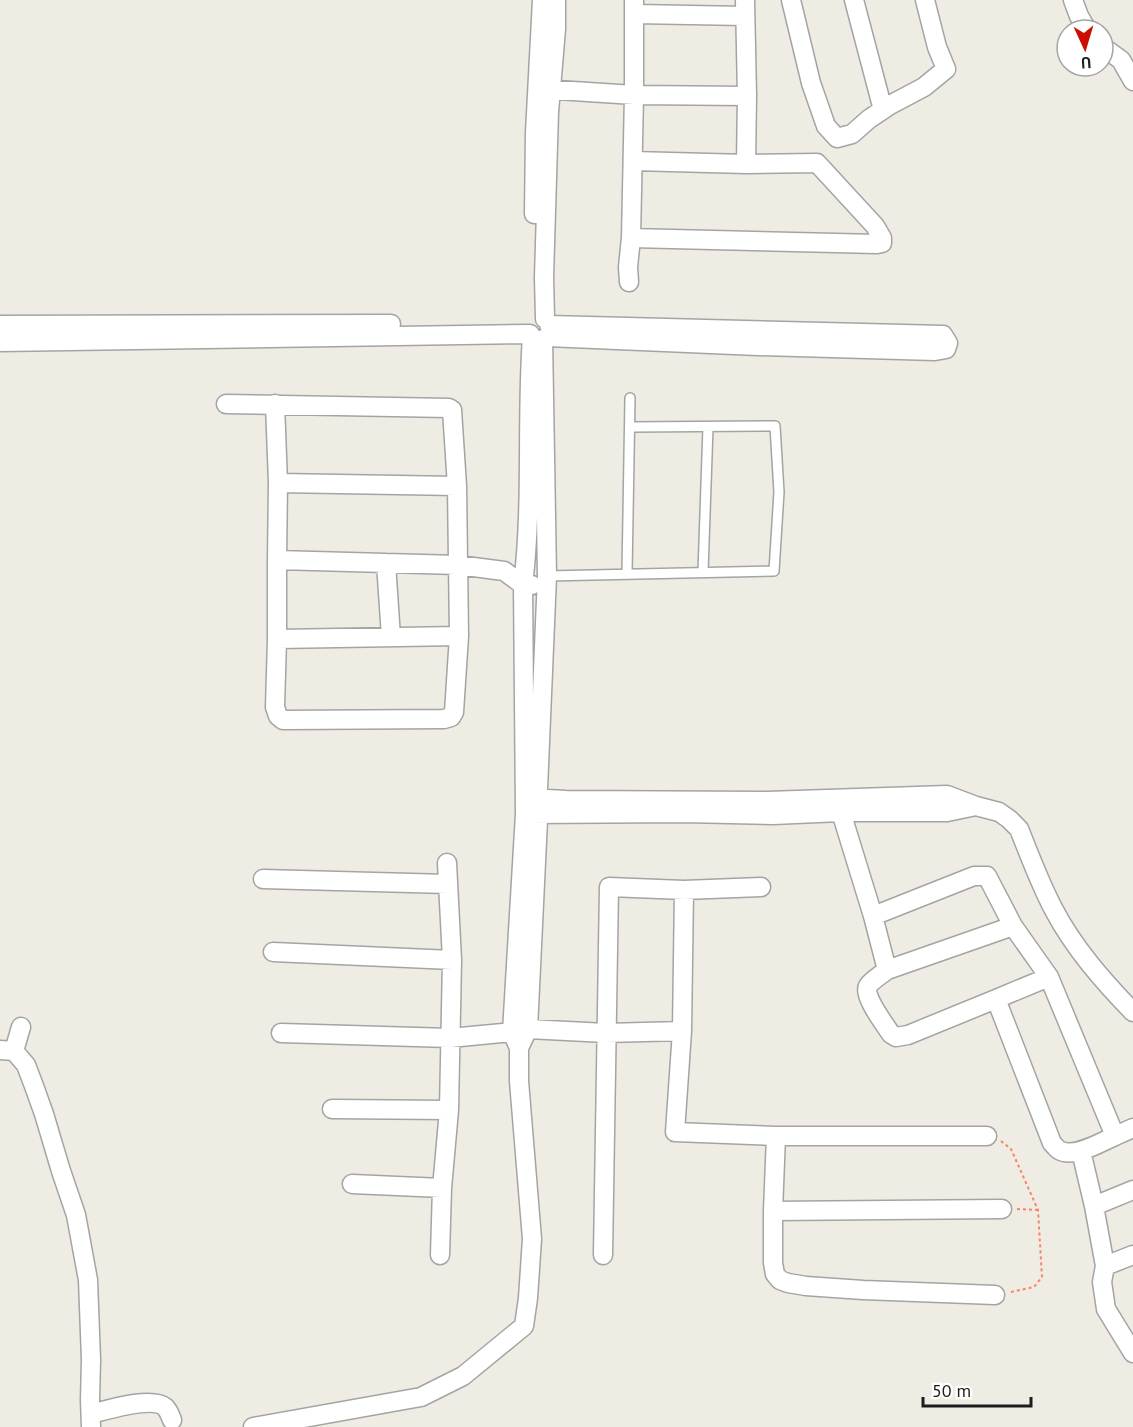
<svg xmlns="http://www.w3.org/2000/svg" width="1133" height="1427" viewBox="0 0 1133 1427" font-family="'PT Sans',sans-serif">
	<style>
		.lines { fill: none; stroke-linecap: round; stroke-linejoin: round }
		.lane-casing { stroke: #a4a4a4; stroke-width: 12 }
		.street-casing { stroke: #a4a4a4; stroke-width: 21 }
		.path { stroke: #fa8269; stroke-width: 2; stroke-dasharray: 3 3; stroke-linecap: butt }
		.lane { stroke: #fff; stroke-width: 9 }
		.street { stroke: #fff; stroke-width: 18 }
	</style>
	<rect width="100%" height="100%" fill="#efece3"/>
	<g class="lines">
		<defs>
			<path id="lane" d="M703 572 708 427
				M627 574 630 398
				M547 576 774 571 779 492 775 426 631 427"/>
			<path id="street" d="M745 0 747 96 746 164
				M791 0 811 83 826 126 837 138 852 134 869 119 890 105 924 87 946 69 937 47 925 0
				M854 0 883 110
				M1073 0 1079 16 1087 30
				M635 14 745 16
				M1103 47 1121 60 1133 81
				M542 89 634 95 747 96
				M534 214 535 133 542 0
				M631 238 877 244 882 243V238L875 226 817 163 746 164 633 161
				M629 282 628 267 631 238 634 95V0
				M545 319 544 277 549 112 556 29V0
				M0 325 391 324
				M532 337C526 419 533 503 523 585L525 814 512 1032 519 1048 528 1029 539 799 538 789 547 576 543 339
				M547 337 758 346 935 351 946 349 948 343 943 335 549 325
				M0 342 530 334
				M226 404 449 408 452 410 457 486 278 483 277 560 458 565 504 571 523 585H532
				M275 404 278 483
				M277 560V639L275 707 278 716 283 720 444 719 451 717 454 712 459 636 457 486
				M386 563 391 637
				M277 639 459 636
				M528 798 566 800 767 801 947 795 976 806 999 812 1009 819 1019 829C1030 856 1040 884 1054 910 1074 948 1103 981 1133 1012
				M841 812 873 916 974 876H987L1013 926 1049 977 1115 1136 1133 1128
				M529 814 684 813 773 815 841 812H947L976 806
				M263 879 448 884
				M684 890 682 1031 675 1132 776 1136H987
				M873 916 887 970C881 975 872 980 868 986 862 995 886 1026 891 1034L896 1037 908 1035 996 999
				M273 952 452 960
				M887 970 1013 926
				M1049 977 996 999 1052 1143C1054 1145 1056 1148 1059 1150 1074 1159 1101 1142 1115 1136
				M281 1033 450 1038 512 1032 528 1029 606 1033 682 1031
				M0 1050 14 1051 26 1065 34 1086 44 1114 61 1171 76 1215 88 1280 91 1360 90 1400 91 1427
				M14 1051 21 1027
				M332 1109 449 1110
				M776 1136 773 1211V1263L775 1274 780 1280 788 1283 806 1286 863 1290 995 1295
				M1081 1151 1094 1206 1105 1266 1102 1282 1106 1309 1133 1353
				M352 1184 442 1188 449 1110 452 960 447 863
				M1094 1206 1133 1190
				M773 1211 1002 1209
				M440 1255 442 1188
				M603 1255 609 887 684 890 761 887
				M1105 1266 1133 1255
				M91 1414C107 1410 152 1396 165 1407 169 1411 170 1415 172 1420
				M253 1427 421 1397 463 1376 524 1326 528 1298 532 1239 519 1081V1048"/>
		</defs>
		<use href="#lane" class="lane-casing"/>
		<use href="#street" class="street-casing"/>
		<path class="path" d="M1001 1141 1011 1149 1038 1210 1042 1277 1034 1287 1011 1292
			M1017 1209 1038 1210"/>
		<use href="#lane" class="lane"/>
		<use href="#street" class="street"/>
	</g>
	<g transform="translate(1085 48) rotate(176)"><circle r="28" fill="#ffffff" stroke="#a5a5a5" stroke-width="1.5"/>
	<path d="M0-4.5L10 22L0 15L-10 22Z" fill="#cb0e00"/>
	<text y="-9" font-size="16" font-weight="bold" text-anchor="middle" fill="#1d1d1d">U</text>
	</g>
	<path d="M923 1397v9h108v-9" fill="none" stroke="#1d1d1d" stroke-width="3"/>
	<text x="932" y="1397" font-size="18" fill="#1d1d1d" stroke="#ffffff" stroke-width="4.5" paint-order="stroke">50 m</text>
</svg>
